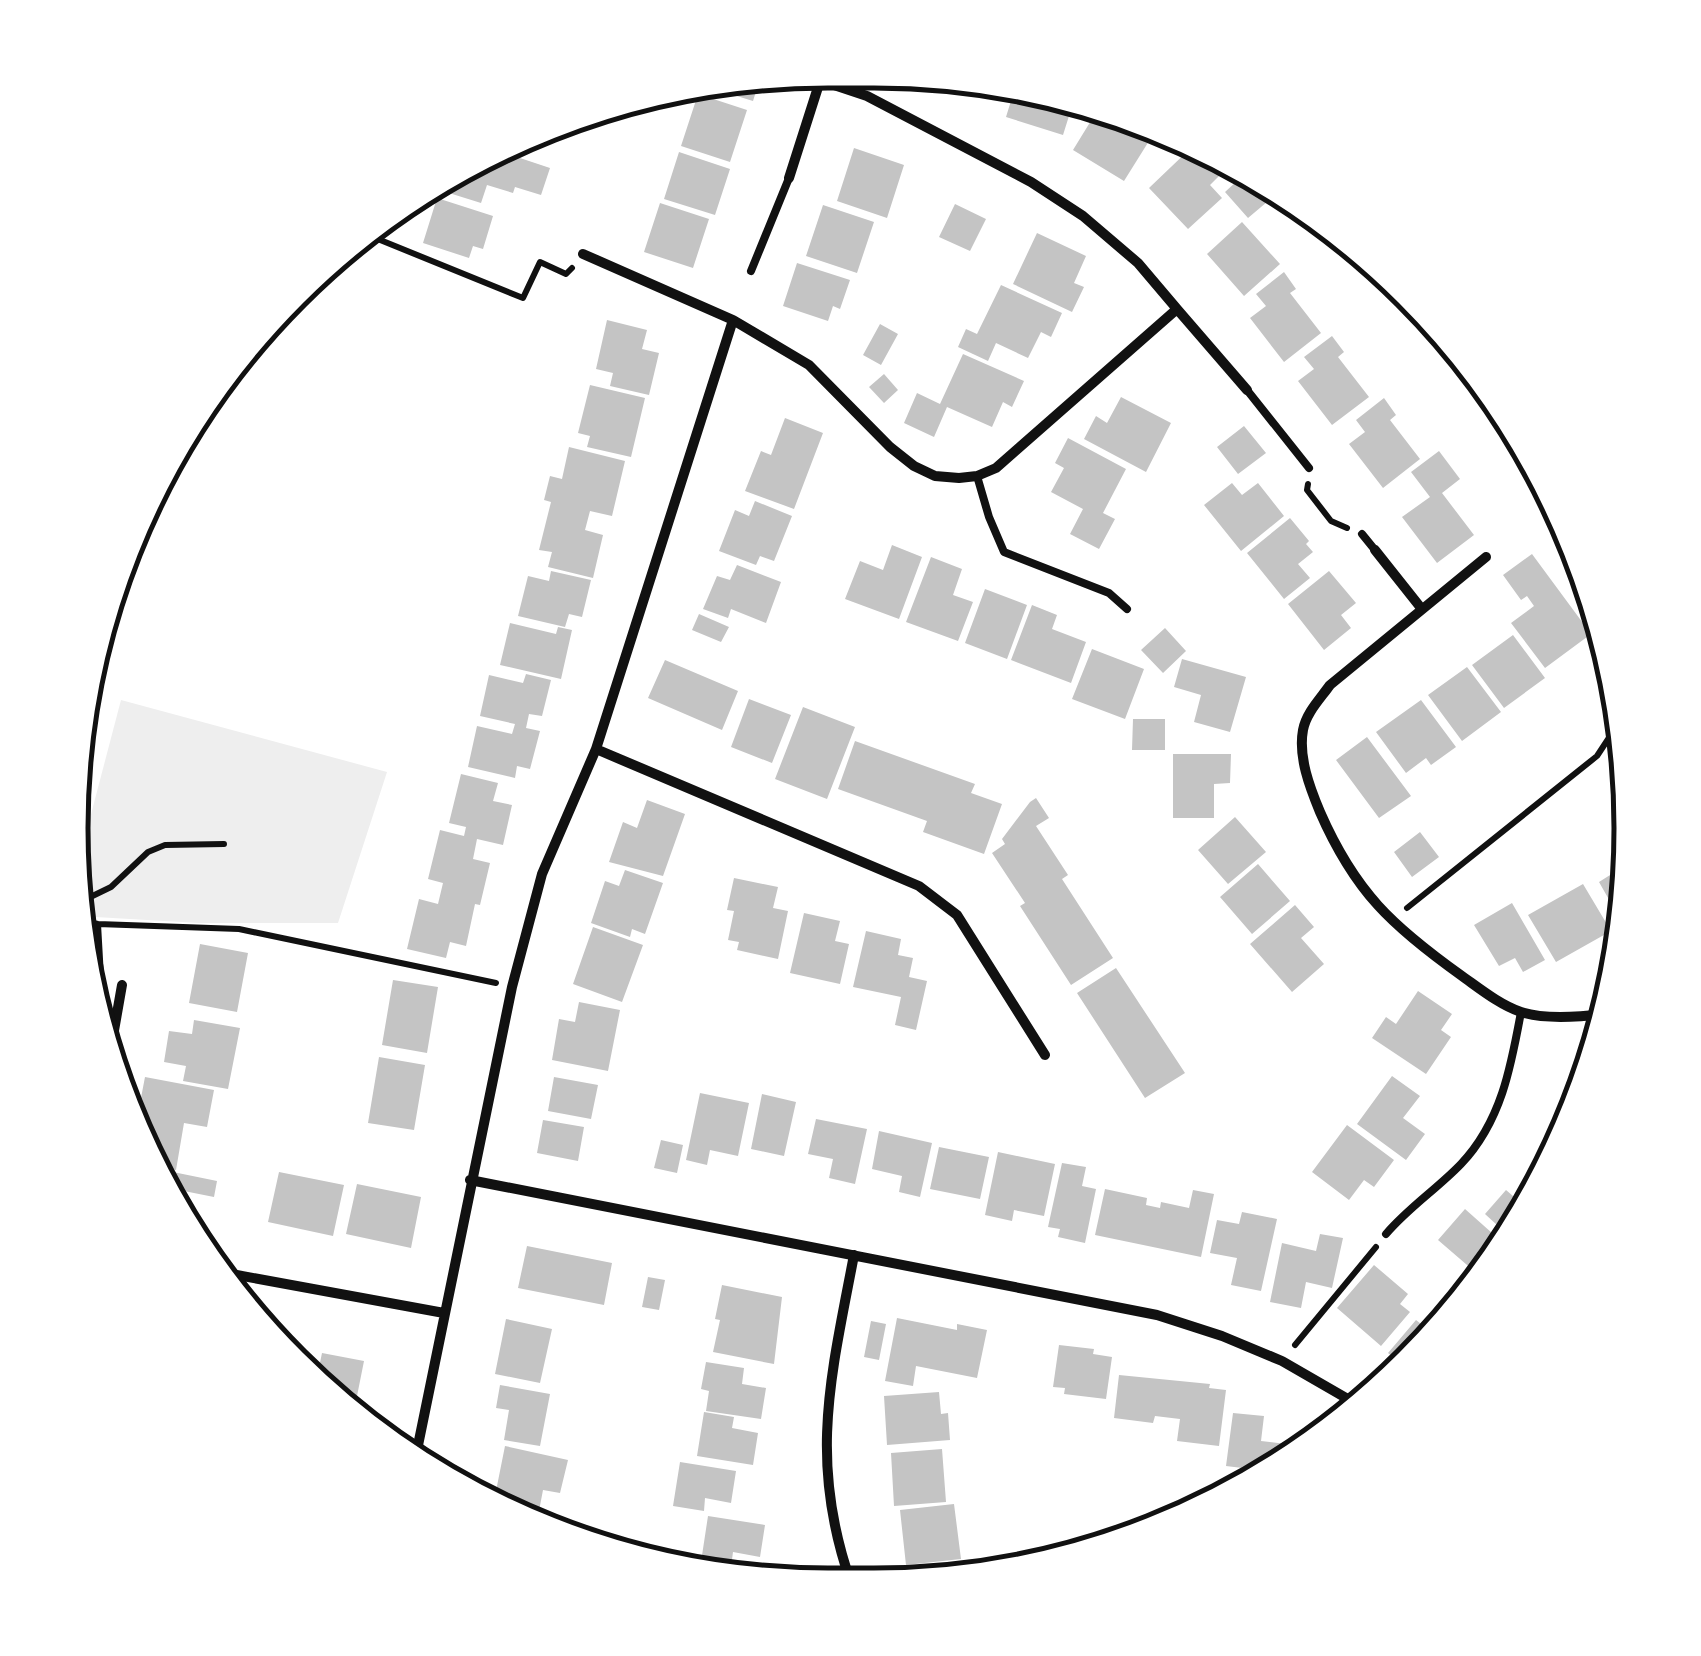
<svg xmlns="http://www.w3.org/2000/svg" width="1701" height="1656" viewBox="0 0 1701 1656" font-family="'Open Sans',sans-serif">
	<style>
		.green { fill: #eee }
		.building { fill: #c4c4c4 }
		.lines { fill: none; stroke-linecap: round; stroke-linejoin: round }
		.path { stroke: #111; stroke-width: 6 }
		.service { stroke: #111; stroke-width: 8 }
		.minor { stroke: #111; stroke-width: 10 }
		.rim { fill: none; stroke: #111; stroke-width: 5 }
	</style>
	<rect width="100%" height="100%" fill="#fff"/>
	<path class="green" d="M121 700 387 772 338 923H199L78 916 73 883Z"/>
	<path class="building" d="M973 77 996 82 991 98 936 81 937 78Z
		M759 82 753 101 701 85V84Z
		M1005 84 1074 100 1063 135 1006 117 1014 91 1003 88Z
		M698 94 747 110 730 162 681 146Z
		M1100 106 1117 110 1154 133 1124 181 1073 150Z
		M1194 145 1222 173 1210 185 1222 198 1188 229 1149 188Z
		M854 148 904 165 887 218 837 201Z
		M496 150 550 168 541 195 515 187 513 193 487 185 481 203 433 188 434 183Z
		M679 152 730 169 715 215 664 199Z
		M1249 170 1273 197 1248 218 1225 192Z
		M437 198 493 216 483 249 473 246 469 258 423 243Z
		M660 203 709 219 693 268 644 252Z
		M955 204 986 219 970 251 939 237Z
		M823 205 874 222 857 273 806 256Z
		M1242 222 1280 264 1244 296 1207 254Z
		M1037 233 1086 256 1074 283 1084 287 1072 312 1013 284Z
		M797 263 850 280 840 309 833 306 828 321 783 306Z
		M1284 272 1296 289 1290 293 1321 333 1284 362 1250 318 1266 306 1256 294Z
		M1001 285 1062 313 1051 337 1041 332 1028 358 996 343 988 361 958 347 966 329 977 334Z
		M607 320 647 330 642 349 659 353 649 395 610 386 613 373 596 369Z
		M880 324 898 334 881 365 863 355Z
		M1332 336 1344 352 1338 357 1369 397 1332 425 1298 381 1314 369 1304 357Z
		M963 354 1024 381 1012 407 1003 402 992 427 947 407 934 437 904 423 917 393 940 404Z
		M884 374 898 390 884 403 869 387Z
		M590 385 645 398 631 457 587 447 590 436 578 433Z
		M1121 397 1171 423 1146 472 1084 439 1096 416 1107 423Z
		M1384 398 1396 415 1390 420 1420 459 1383 488 1349 444 1365 432 1356 420Z
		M785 418 823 433 794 509 745 491 761 451 771 455Z
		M1244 426 1266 453 1238 474 1217 447Z
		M1068 438 1126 469 1103 513 1115 519 1099 549 1070 534 1083 509 1051 492 1064 468 1055 463Z
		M569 447 625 461 612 516 590 511 585 530 603 535 593 578 548 567 552 552 539 550 551 502 544 500 550 476 562 479Z
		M1439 451 1460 479 1442 493 1474 535 1437 563 1402 517 1430 497 1411 472Z
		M1232 483 1242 495 1258 483 1284 516 1241 551 1204 505Z
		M755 501 792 516 774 561 760 556 756 565 719 551 735 510 749 516Z
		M1290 518 1309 541 1306 544 1313 552 1298 564 1310 578 1284 599 1247 553Z
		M892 545 922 557 899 619 845 599 860 561 883 570Z
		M1532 554 1591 634 1545 668 1511 623 1534 606 1527 596 1521 600 1503 575Z
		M931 557 962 569 953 595 973 602 958 641 906 622Z
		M737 565 781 582 766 623 731 609 728 618 703 609 717 576 730 580Z
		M551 571 591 580 582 617 569 614 565 627 518 616 528 576 549 581Z
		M1329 571 1356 603 1341 615 1351 628 1324 650 1288 604Z
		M985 589 1027 605 1007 659 965 643Z
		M1032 605 1057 615 1052 629 1086 642 1071 683 1011 660Z
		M699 614 729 627 721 642 692 630Z
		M510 623 556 634 558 627 572 630 561 679 500 665Z
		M1165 628 1186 651 1163 673 1141 650Z
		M1513 635 1545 678 1504 708 1472 665Z
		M1092 649 1144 669 1125 719 1072 699Z
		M1182 659 1246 677 1230 732 1194 722 1201 695 1174 687Z
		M665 660 738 691 722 730 648 698Z
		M1467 667 1501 712 1462 741 1428 695Z
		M526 674 551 680 542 716 529 714 526 728 540 731 530 769 517 766 515 778 468 767 477 726 512 734 515 724 480 716 489 675 523 683Z
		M749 699 791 715 772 763 731 747Z
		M1421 700 1456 747 1431 765 1426 758 1406 773 1376 732Z
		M803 707 855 727 827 799 775 779Z
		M1133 719H1165V750H1132Z
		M1367 737 1411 796 1379 818 1336 760Z
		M855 741 975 784 971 793 1002 804 984 854 923 832 927 821 838 789Z
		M1173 754H1231L1230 783 1214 784V818H1173Z
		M461 774 498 783 493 801 512 805 503 845 477 839 473 859 490 863 480 905 475 904 466 946 450 942 446 958 407 949 419 899 438 904 443 883 428 879 440 830 464 836 466 827 449 823Z
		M1036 798 1049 818 1036 826 1068 875 1062 879 1113 958 1071 985 1020 906 1025 903 992 853 1005 844 1002 839 1030 802Z
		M647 800 685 814 663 876 609 862 623 822 637 828Z
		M1235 817 1266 852 1228 884 1198 850Z
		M1420 832 1439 857 1412 877 1394 852Z
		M1258 864 1290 901 1252 934 1220 897Z
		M625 870 663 883 645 934 632 929 630 937 591 923 605 881 619 886Z
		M1618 870 1626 883 1624 926 1599 882Z
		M734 878 778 887 773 908 788 911 778 959 737 950 739 942 728 940 734 911 727 910Z
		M1583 884 1611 931 1556 962 1528 915Z
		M1512 903 1545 960 1523 972 1515 958 1499 966 1474 925Z
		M1295 905 1314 927 1301 938 1324 964 1292 992 1250 944Z
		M804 913 840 921 835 941 849 944 840 984 790 973Z
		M593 927 643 945 622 1002 573 984Z
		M866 931 901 939 898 955 913 958 909 977 927 981 916 1030 895 1025 901 997 853 987Z
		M200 944 248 953 237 1012 189 1003Z
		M1116 968 1185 1073 1145 1098 1077 993Z
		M393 980 438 987 427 1053 382 1045Z
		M1418 991 1452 1014 1441 1030 1451 1037 1426 1074 1372 1038 1386 1017 1396 1024Z
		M579 1002 620 1010 608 1071 552 1060 559 1019 575 1022Z
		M194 1020 240 1028 228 1089 183 1081 186 1066 164 1062 169 1031 192 1034Z
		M379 1057 425 1065 414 1130 368 1123Z
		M1392 1076 1420 1096 1403 1118 1425 1134 1406 1160 1357 1124Z
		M145 1077 214 1090 207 1127 184 1123 176 1170 149 1165 135 1129Z
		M554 1077 598 1085 591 1119 548 1111Z
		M700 1093 749 1103 738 1156 710 1150 707 1165 686 1160Z
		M762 1094 796 1102 784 1156 751 1149Z
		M816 1119 867 1129 855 1184 829 1178 833 1159 808 1154Z
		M543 1120 584 1127 578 1161 537 1153Z
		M1347 1125 1394 1160 1374 1187 1364 1180 1349 1200 1312 1172Z
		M879 1131 932 1143 920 1197 899 1192 902 1176 872 1169Z
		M661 1140 683 1145 677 1173 654 1168Z
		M939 1147 989 1157 980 1199 930 1189Z
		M998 1152 1055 1164 1044 1216 1014 1210 1012 1221 985 1215Z
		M1062 1163 1086 1167 1082 1186 1096 1189 1085 1243 1058 1237 1060 1229 1048 1227Z
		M173 1172 217 1181 214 1197 179 1190 176 1208 160 1182 170 1184Z
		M279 1172 344 1185 333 1236 268 1222Z
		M357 1184 421 1197 411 1248 346 1234Z
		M1105 1189 1147 1198 1146 1205 1160 1208 1161 1202 1189 1208 1193 1190 1214 1194 1201 1257 1095 1235Z
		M1506 1190 1528 1209 1509 1236 1485 1214Z
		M1465 1209 1501 1241 1474 1271 1438 1240Z
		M1242 1212 1277 1219 1261 1291 1231 1285 1237 1258 1210 1253 1217 1220 1239 1224Z
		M1320 1234 1343 1238 1332 1288 1306 1282 1301 1308 1270 1302 1282 1243 1316 1251Z
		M527 1246 612 1263 604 1305 518 1288Z
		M1374 1265 1408 1294 1400 1304 1410 1312 1381 1346 1337 1308Z
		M648 1277 665 1280 659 1310 642 1307Z
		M722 1285 782 1297 774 1364 713 1352 720 1320 715 1319Z
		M897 1318 957 1330V1324L987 1330 977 1378 916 1366 913 1386 885 1381Z
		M506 1319 552 1329 540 1383 495 1374Z
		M1416 1320 1435 1335 1403 1365 1388 1353Z
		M871 1321 886 1324 879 1360 864 1357Z
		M1059 1345 1094 1349 1093 1354 1112 1357 1106 1399 1064 1394 1065 1388 1053 1387Z
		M322 1353 364 1361 353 1416 329 1398 307 1375 317 1377Z
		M706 1362 744 1368 742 1384 766 1388 761 1419 706 1411 709 1391 701 1389Z
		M1119 1375 1210 1384 1209 1388 1226 1390 1219 1446 1177 1441 1180 1419 1155 1416 1153 1423 1114 1418Z
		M500 1385 550 1394 540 1446 504 1440 509 1410 496 1408Z
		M939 1392 941 1414 948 1413 950 1440 887 1445 884 1396Z
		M704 1412 734 1417 732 1428 758 1433 753 1465 697 1456Z
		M1233 1413 1264 1416 1261 1441 1286 1444 1284 1461 1267 1471 1226 1466Z
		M505 1446 568 1460 560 1493 543 1490 539 1511 494 1501Z
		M942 1449 946 1502 894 1506 891 1453Z
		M680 1462 736 1471 731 1503 705 1498 704 1511 673 1506Z
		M954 1504 961 1559 906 1565 900 1510Z
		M708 1516 765 1525 760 1557 733 1552 731 1567 701 1562Z
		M979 1564 980 1575 944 1581 942 1568Z"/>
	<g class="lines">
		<path class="path" d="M363 233 523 298 540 262 566 274 572 268
			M1308 484 1307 490 1331 521 1347 528
			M76 904 111 887 148 852 165 845 224 844
			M1407 908 1597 756 1620 721
			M79 920 98 924 239 929 496 983
			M98 924 101 977
			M1295 1345 1376 1247"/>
		<path class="service" d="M751 271 789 178
			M1247 390 1309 468
			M977 476 989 517 1004 552 1109 593 1127 609
			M1362 534 1375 550
			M1386 1234C1409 1207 1437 1189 1461 1164 1501 1122 1511 1067 1521 1012"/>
		<path class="minor" d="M789 178 820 81
			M583 254 733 320 809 365 890 447 914 466 935 476 959 478 977 476 996 468 1177 309 1138 263 1083 216 1031 182 867 96 822 81
			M1177 309 1247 390
			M1375 550 1421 608
			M1486 557 1330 685C1320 699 1306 713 1303 730 1298 757 1310 788 1320 812 1355 892 1392 926 1462 976 1479 988 1500 1005 1521 1012 1545 1020 1579 1017 1604 1014
			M596 749 919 886 957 915 1045 1055
			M109 1059 122 985
			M470 1180 1157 1315 1222 1336 1282 1361 1360 1406
			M215 1271 444 1313
			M415 1460 512 987 542 874 596 749 733 320
			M851 1583C808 1461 831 1376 854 1255"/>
	</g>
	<path d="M0 0H1701V1656H0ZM828 88H874A740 740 0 0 1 1614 828V828A740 740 0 0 1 874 1568H828A740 740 0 0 1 88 828V828A740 740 0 0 1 828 88Z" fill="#fff" fill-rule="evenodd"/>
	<path class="rim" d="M828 88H874A740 740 0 0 1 1614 828V828A740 740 0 0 1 874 1568H828A740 740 0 0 1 88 828V828A740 740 0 0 1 828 88Z"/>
</svg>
